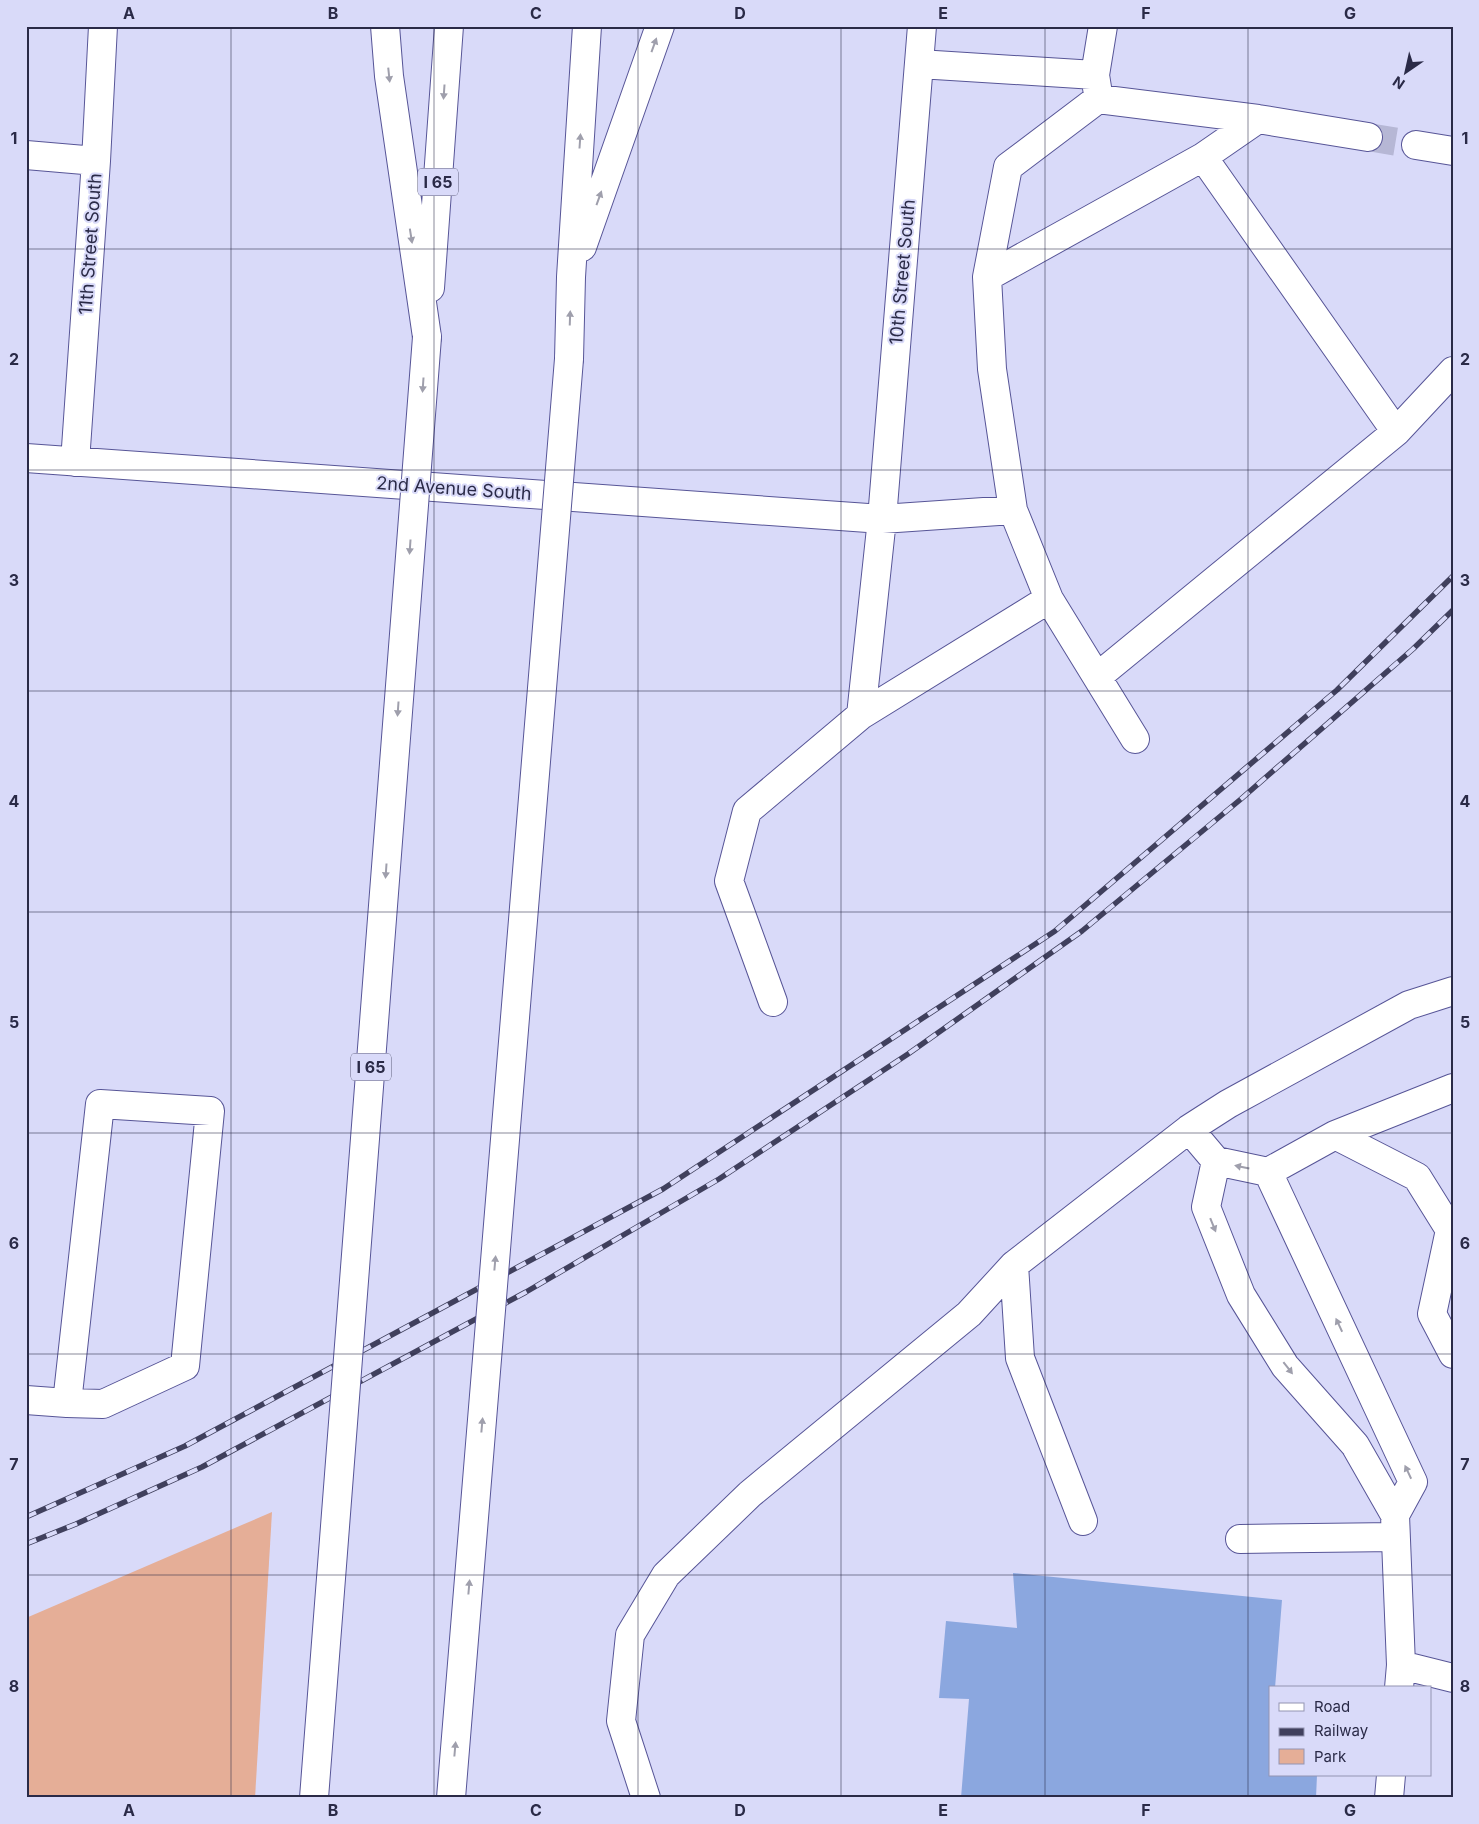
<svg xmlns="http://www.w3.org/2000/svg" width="1479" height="1824" viewBox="0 0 1479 1824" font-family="Inter,sans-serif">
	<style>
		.green { fill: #e5ae97 }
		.building { fill: #8ba7df }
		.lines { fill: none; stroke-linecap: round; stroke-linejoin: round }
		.minor-tunnel { stroke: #b6b7d5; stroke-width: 28; stroke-dasharray: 28 14; stroke-linecap: butt }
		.minor-casing { stroke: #575597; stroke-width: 30 }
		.highway-casing { stroke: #575597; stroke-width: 30 }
		.minor { stroke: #fff; stroke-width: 28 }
		.highway { stroke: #fff; stroke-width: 28 }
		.rail-casing { stroke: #40405d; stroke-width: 5.5 }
		.rail { stroke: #d9daf9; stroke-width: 4; stroke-dasharray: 11; stroke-linecap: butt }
		.highway-bridge-casing { stroke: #575597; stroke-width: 30; stroke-linecap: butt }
		.highway-bridge { stroke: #fff; stroke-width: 28 }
		.oneway { fill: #9f9fac }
		.grid { fill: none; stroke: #2a2a47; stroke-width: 1; stroke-opacity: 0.55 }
		.labels { text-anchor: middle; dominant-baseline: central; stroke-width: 4; stroke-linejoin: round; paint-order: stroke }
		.shield { fill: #d9daf9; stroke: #5e5f7c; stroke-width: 1 }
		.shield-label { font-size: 16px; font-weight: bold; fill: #2a2a47 }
		.street-label { font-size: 18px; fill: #2a2a47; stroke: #d9daf9 }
		.neatline { fill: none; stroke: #2a2a47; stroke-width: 2 }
		.grid-label { font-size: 16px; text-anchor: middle; font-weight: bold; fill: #2a2a47 }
	</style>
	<rect width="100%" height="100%" fill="#d9daf9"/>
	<path class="green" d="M272 1512 255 1798H26V1618Z"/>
	<path class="building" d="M1013 1573 1282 1600 1275 1688H1270V1775H1317L1316 1798H961L969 1699 939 1698 946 1621 1017 1628Z"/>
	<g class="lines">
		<path class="minor-tunnel" d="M1368 137 1416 145"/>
		<defs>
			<path id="minor" d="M919 64 1095 75
				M1098 94 1095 75 1103 26
				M1416 145 1453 151
				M26 155 96 161
				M987 277 1203 157 1258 119
				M1396 432 1453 371
				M26 458 882 519 1013 510
				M75 462 96 161 103 26
				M1049 599 1013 510 992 369 987 277 1008 167 1098 99 1258 119 1368 137
				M1097 677 1396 432 1203 157
				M861 715 1049 599 1135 739
				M773 1002 729 881 747 811 861 715 882 519 922 26
				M1335 1135 1453 1088
				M1216 1161 1206 1207 1241 1295 1285 1366 1355 1445 1395 1515
				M1268 1172 1413 1482 1395 1515 1401 1665 1453 1678
				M1450 1230 1417 1177 1335 1135 1268 1172 1216 1161 1189 1129 1228 1104 1409 1005 1453 991
				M1453 1231 1450 1230 1432 1314 1453 1354
				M26 1400 67 1403 103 1404 185 1366 210 1111 100 1104 67 1403
				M1083 1521 1020 1358 1014 1265 1189 1129
				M1240 1539 1395 1537
				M1399 1688 1401 1665
				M646 1798 621 1721 630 1635 666 1575 750 1494 969 1314 1014 1265
				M1389 1798 1391 1775"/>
			<path id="highway" d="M385 26 389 76 427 337
				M582 247 660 26
				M430 288 449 26
				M569 359 571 277 587 26"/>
		</defs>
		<use href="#minor" class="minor-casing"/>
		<use href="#highway" class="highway-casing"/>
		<use href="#minor" class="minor"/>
		<use href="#highway" class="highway"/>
		<defs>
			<path id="rail" d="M26 1517 185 1446 663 1189 1055 931 1337 690 1453 576
				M26 1544 76 1524 202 1467 526 1292 719 1179 908 1054 1082 931 1241 799 1413 649 1453 610"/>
		</defs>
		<use href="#rail" class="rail-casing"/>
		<use href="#rail" class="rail"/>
		<defs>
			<path id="highway-bridge" d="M314 1798 427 337
				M451 1798 569 359"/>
		</defs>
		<use href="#highway-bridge" class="highway-bridge-casing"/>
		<use href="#highway-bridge" class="highway-bridge"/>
	</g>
	<defs><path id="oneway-solid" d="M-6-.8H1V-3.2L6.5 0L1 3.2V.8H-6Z" transform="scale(1.25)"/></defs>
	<g class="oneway">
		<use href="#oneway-solid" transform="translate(654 45) rotate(-70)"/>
		<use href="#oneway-solid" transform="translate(389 75) rotate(84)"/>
		<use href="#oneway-solid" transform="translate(444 92) rotate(94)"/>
		<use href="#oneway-solid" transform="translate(580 141) rotate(-86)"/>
		<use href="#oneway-solid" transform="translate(599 198) rotate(-70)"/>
		<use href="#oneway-solid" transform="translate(411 236) rotate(81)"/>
		<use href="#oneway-solid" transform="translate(570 318) rotate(-88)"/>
		<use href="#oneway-solid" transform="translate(423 385) rotate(94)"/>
		<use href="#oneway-solid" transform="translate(410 547) rotate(94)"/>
		<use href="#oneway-solid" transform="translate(398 709) rotate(94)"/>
		<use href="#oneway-solid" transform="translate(386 871) rotate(94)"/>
		<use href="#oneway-solid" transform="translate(1242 1167) rotate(-168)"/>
		<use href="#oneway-solid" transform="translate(1213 1225) rotate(68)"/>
		<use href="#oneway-solid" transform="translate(495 1263) rotate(-85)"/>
		<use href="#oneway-solid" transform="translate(1339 1325) rotate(-115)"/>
		<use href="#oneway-solid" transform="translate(1288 1368) rotate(52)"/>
		<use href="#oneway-solid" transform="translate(482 1425) rotate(-85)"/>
		<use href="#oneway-solid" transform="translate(1408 1472) rotate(-115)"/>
		<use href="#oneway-solid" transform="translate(469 1587) rotate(-85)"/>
		<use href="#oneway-solid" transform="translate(455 1749) rotate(-85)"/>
	</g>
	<path class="grid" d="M231 26V1798M434 26V1798M638 26V1798M841 26V1798M1045 26V1798M1248 26V1798M26 249H1453M26 470H1453M26 691H1453M26 912H1453M26 1133H1453M26 1354H1453M26 1575H1453"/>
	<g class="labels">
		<g class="shield">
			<rect x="418" y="168.5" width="40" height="27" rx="4"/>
			<rect x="351" y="1053.5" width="40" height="27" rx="4"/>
		</g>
		<g class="shield-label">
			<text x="438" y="182">I 65</text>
			<text x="371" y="1067">I 65</text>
		</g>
		<g class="street-label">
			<text transform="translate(90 244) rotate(-86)">11th Street South</text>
			<text transform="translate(902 272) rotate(-85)">10th Street South</text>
			<text transform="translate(454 488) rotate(4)">2nd Avenue South</text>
		</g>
	</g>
	<rect width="1479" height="1824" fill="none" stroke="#d9daf9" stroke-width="55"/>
	<rect x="1269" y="1686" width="162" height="90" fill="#d9daf9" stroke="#9394b2"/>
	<rect x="1279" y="1703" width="25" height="8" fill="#ffffff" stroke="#9394b2"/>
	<text x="1314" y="1712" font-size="15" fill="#2a2a47">Road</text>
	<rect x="1279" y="1728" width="25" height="8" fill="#40405d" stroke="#9394b2"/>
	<text x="1314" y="1736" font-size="15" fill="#2a2a47">Railway</text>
	<rect x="1279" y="1749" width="25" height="15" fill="#e5ae97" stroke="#9394b2"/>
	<text x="1314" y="1762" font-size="15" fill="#2a2a47">Park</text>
	<g transform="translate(1406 72) rotate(214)" stroke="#d9daf9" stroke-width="4" paint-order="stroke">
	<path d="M0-4L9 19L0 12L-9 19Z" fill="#2a2a47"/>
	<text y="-8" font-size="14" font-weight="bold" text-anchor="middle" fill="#2a2a47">N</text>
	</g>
	<rect x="28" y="28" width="1424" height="1768" class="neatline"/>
	<g class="grid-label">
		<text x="129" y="19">A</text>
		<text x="333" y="19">B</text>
		<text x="536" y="19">C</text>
		<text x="740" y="19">D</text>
		<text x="943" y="19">E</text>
		<text x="1146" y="19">F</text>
		<text x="1350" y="19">G</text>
		<text x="14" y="144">1</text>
		<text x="1465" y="144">1</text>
		<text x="14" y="365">2</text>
		<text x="1465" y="365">2</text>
		<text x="14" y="586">3</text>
		<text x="1465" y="586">3</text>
		<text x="14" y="807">4</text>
		<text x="1465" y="807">4</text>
		<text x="14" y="1028">5</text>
		<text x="1465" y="1028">5</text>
		<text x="14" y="1249">6</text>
		<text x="1465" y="1249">6</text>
		<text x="14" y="1470">7</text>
		<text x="1465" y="1470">7</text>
		<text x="14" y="1692">8</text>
		<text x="1465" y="1692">8</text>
		<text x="129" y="1816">A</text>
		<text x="333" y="1816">B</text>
		<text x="536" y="1816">C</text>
		<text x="740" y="1816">D</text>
		<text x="943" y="1816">E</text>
		<text x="1146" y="1816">F</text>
		<text x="1350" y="1816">G</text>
	</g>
</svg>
